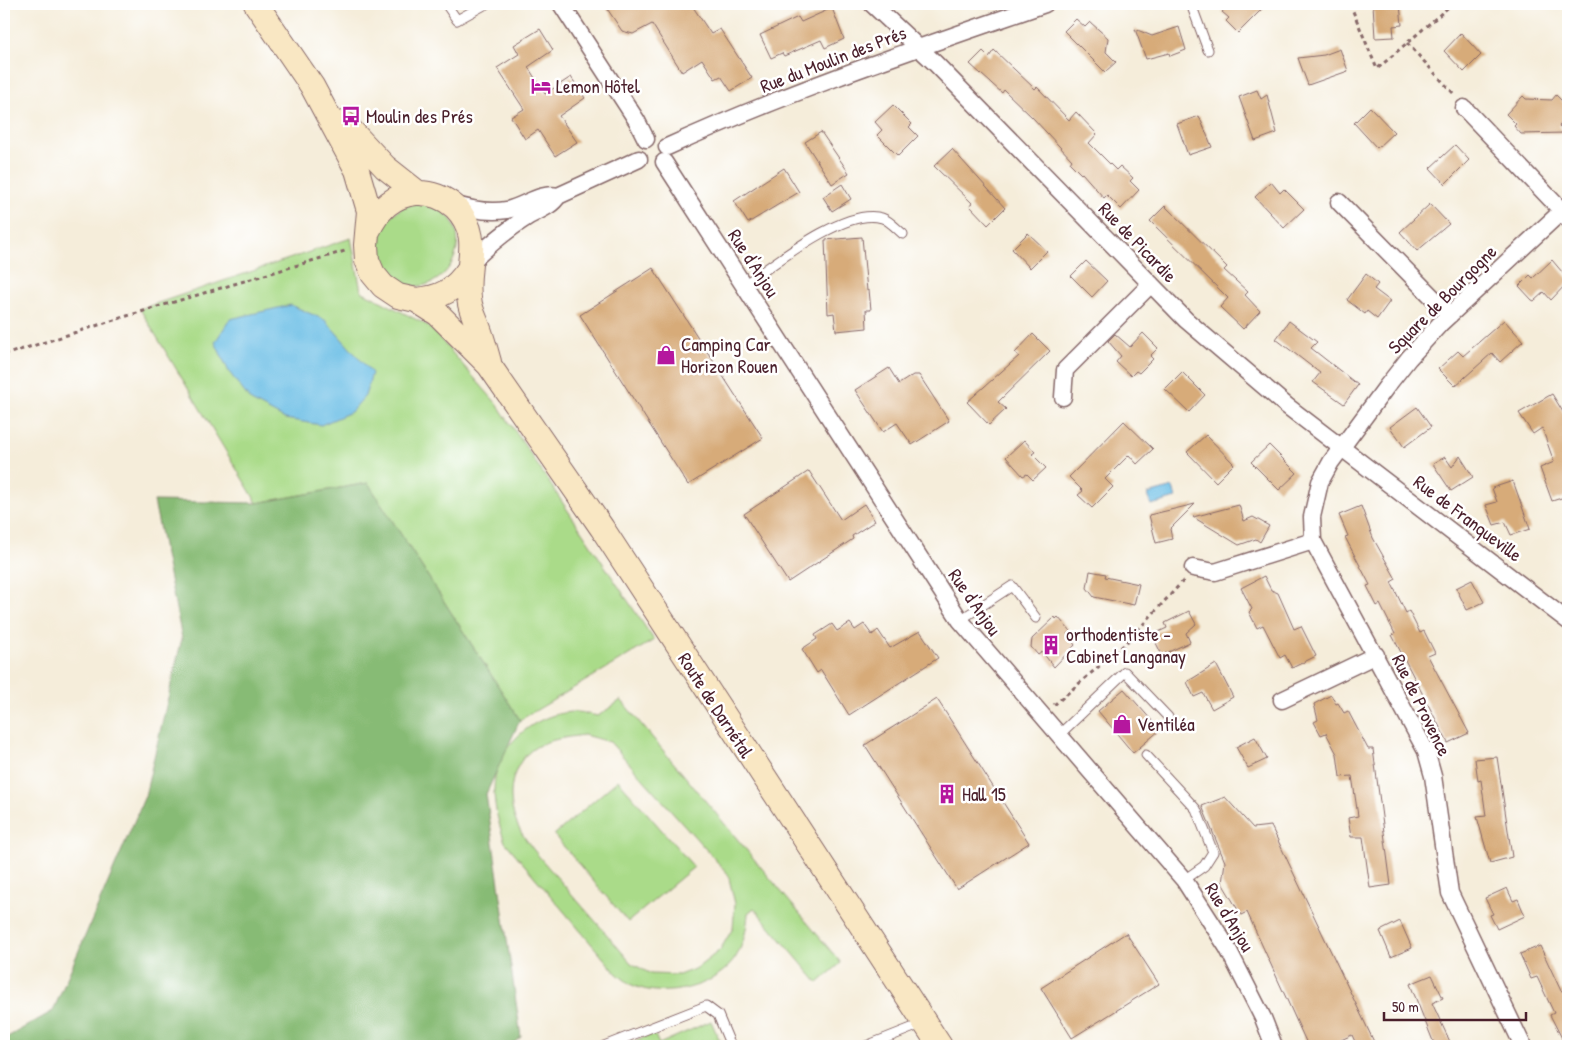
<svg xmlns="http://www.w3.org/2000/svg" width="1572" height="1050" viewBox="0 0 1572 1050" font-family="'Patrick Hand',sans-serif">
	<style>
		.green { fill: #aadb89; stroke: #7a7d5a; fill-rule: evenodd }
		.forest { fill: #87bb75; stroke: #686d50 }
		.water { fill: #69bde5; stroke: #5a6e88 }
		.building { fill: #d7ab79 }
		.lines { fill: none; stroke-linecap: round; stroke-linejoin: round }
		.lane-casing { stroke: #866768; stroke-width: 11 }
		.street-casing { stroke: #866768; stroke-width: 19 }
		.secondary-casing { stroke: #866768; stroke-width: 26 }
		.path { stroke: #866768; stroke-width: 3; stroke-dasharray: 4 4; stroke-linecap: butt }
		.lane { stroke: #fff; stroke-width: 9 }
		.street { stroke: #fff; stroke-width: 16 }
		.secondary { stroke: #f9e7c3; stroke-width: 24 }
		.labels { text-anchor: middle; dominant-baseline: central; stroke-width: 5; stroke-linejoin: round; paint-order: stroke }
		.street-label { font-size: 19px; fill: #4a1f2b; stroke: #fff }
		.poi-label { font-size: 19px; fill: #4a1f2b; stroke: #fff; text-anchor: start }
	</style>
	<rect width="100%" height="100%" fill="#fff"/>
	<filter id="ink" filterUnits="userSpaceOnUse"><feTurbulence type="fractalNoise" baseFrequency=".02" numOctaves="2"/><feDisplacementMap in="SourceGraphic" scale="10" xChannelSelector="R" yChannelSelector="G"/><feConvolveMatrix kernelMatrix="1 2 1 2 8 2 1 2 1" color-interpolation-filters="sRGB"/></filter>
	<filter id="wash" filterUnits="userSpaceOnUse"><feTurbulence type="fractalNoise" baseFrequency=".0096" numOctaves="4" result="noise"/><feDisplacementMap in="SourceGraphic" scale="20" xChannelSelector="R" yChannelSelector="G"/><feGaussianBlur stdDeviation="1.12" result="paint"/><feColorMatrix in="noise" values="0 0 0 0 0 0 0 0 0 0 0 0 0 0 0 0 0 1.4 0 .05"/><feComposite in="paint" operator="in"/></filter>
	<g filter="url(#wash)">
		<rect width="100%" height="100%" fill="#f5edda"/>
		<path class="green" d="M410 202C418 204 429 204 436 207 485 232 442 310 393 279 371 265 375 248 378 225Z
			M351 238 361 291 429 326 497 404 654 640 520 720 368 483 257 503 140 309Z
			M621 700 841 963 818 983 754 908 748 913C747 928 744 943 736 957 717 987 664 1000 632 985 627 982 621 977 616 973L505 842C497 819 489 791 498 766 508 736 544 711 576 712 583 712 591 715 598 716ZM584 735 610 742 728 874 735 904 733 928 720 950 697 968 679 975 651 974 631 963C611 939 590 915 569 891 553 872 534 853 521 832 505 805 507 765 536 747 550 739 569 737 584 735Z
			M618 780 694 867 628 922 554 835Z
			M711 1021 722 1046H622L654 1033 659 1044Z"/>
		<path class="forest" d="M368 483 520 720 486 794 521 1037 510 1046H4V1039L53 1011 145 796 182 638 154 501 257 503Z"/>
		<path class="water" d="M291 305 325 320 372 373 365 396 351 412 321 425 285 419 251 401 229 372 215 342 230 319Z
			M1173 487 1176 498 1151 505 1148 494Z"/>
		<g id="blocks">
			<path class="building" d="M604 4H691L711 34 720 29 752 78 731 91 721 76 715 79 702 59 682 72 652 24 633 34 622 31Z
				M1230 4H1267L1238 33 1226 21 1229 18 1222 12Z
				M1373 4H1400L1402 25 1393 26 1394 37 1375 38Z
				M832 8 844 39 825 48 821 40 784 56 782 53 771 58 760 35 798 17 801 22Z
				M1076 19 1085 27 1090 22 1108 38 1106 52 1116 62 1105 72 1064 31Z
				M1179 27 1186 50 1170 56 1169 53 1146 59 1135 29 1152 36Z
				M540 29 553 50 528 67 545 94 571 77 585 98 559 116 577 142 555 156 538 130 525 139 511 117 524 109 497 68 519 54 514 45Z
				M1461 33 1481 55 1464 72 1444 51Z
				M1340 49 1348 71 1308 85 1298 58 1324 55Z
				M994 50 1035 89 1037 87 1069 120 1076 112 1097 134 1089 143 1116 170 1120 166 1133 178 1130 181 1139 190 1121 209 1107 195 1104 198 1082 173 1081 174 1070 163 1072 160 1033 118 1004 90 1002 93 970 64 983 51 989 57Z
				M1257 90 1261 99 1267 95 1277 133 1255 141 1239 97Z
				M1556 95 1568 107V117L1559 126 1565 133 1521 134 1514 126 1516 124 1506 114 1523 96 1526 99 1552 100Z
				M893 105 912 124 909 127 918 136 898 156 877 135 882 130 875 122Z
				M1370 107 1394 132 1377 148 1354 123Z
				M1199 116 1212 147 1188 155 1177 124Z
				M821 132 849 173 832 184 805 142Z
				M1455 145 1469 160 1445 184 1430 168Z
				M952 149 1005 208 988 225 970 206 972 203 934 166Z
				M784 168 799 192 748 223 734 201Z
				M1271 182 1280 193 1284 189 1304 209 1284 228 1255 197Z
				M842 184 851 199 832 211 823 197Z
				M1430 204 1449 224 1417 251 1400 232Z
				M1165 206 1227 267 1224 270 1248 292 1245 295 1260 311 1243 329 1220 307 1228 298 1150 221Z
				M1028 233 1047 251 1030 268 1012 249Z
				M862 237 867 291 869 290 871 310H866L867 328 836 331 834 313 828 314 825 240Z
				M1552 260 1568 279V282L1551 300 1544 292 1534 301 1532 300 1519 286 1530 275 1533 278Z
				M1086 261 1107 281 1092 297 1071 276Z
				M653 268 763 438 688 485 580 315Z
				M1366 274 1378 284 1374 289 1390 301 1377 319 1367 311 1365 314 1347 300Z
				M1504 320 1523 341 1500 362 1492 353 1455 386 1438 369 1458 351 1463 356Z
				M1289 321 1317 342 1311 348 1358 385 1344 404 1313 382 1320 373 1276 339Z
				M1143 333 1158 348 1150 356 1153 359 1139 373 1136 371 1131 376 1116 362 1121 356 1108 341 1115 334 1130 347Z
				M1033 334 1050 351 998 402 1006 409 989 425 967 402 1019 356 1015 353Z
				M889 368 899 384 913 375H919L949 421 912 445 897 423 883 432 855 390Z
				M1182 372 1205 395 1189 412 1165 389Z
				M1552 394 1568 420V496L1552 501 1540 468 1554 462 1542 428 1533 434 1519 413Z
				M1417 407 1431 427 1404 447 1390 427Z
				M1124 421 1153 449 1137 464 1129 455 1105 479 1113 487 1092 508 1078 495 1083 491 1069 477Z
				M1206 435 1234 464 1216 482 1187 452Z
				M1024 440 1035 452 1032 454 1046 468 1033 480 1027 474 1023 476 1006 457Z
				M1269 445 1297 473 1279 490 1251 462Z
				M1460 456 1473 477 1451 491 1433 464 1445 457 1452 467Z
				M809 471 841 520 864 504 875 521 852 536 853 539 788 582 744 514Z
				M1513 481 1530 529 1511 535 1505 522 1494 525 1486 505 1497 502 1492 488Z
				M1195 504 1170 529 1172 539 1156 543 1149 515Z
				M1239 505 1244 521 1253 517 1269 526 1260 542 1256 539 1239 545 1193 517Z
				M1361 506 1373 538 1396 579 1391 582 1406 613 1409 611 1420 633 1424 631 1435 653 1428 656 1469 733 1448 743 1392 635 1395 634 1380 604 1377 606 1367 586 1370 585 1345 537 1348 536 1339 515Z
				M1090 571 1106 574 1105 577 1139 584 1134 605 1094 597 1087 588Z
				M1264 576 1271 590 1278 593 1294 629 1301 626 1316 656 1292 668 1285 655 1280 658 1263 625 1257 628 1249 612 1252 609 1241 588Z
				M1472 580 1484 602 1467 610 1456 588Z
				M1189 611 1196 624 1186 633 1190 642 1162 655 1152 635 1167 628 1165 623Z
				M1055 617 1056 619 1058 617 1070 631 1067 634 1075 645 1054 667 1042 652 1038 655 1031 647 1032 639Z
				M850 623 855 630 864 624 872 635 878 630 890 648 920 631 938 658 849 715 821 670 817 673 802 649 817 639 815 635 832 624 837 631Z
				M1216 664 1233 697 1212 709 1203 693 1194 697 1187 682Z
				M1124 689 1160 730 1133 753 1098 711Z
				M1331 695 1336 704 1338 703 1344 713 1348 711 1368 749H1373L1391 885 1370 888 1363 837H1351L1348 818 1358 816 1352 776 1340 777 1337 754 1326 733 1321 735 1314 722 1318 720 1314 704Z
				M937 699 1029 843 957 889 865 745Z
				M1255 737 1267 759 1248 768 1236 747Z
				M1497 757 1512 857 1490 863 1477 817 1486 816 1481 780 1478 781 1475 759Z
				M1225 797 1253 828 1271 826 1376 1046H1357L1352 1035 1328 1046H1308L1247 912 1241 915 1222 883 1225 862 1202 806Z
				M1507 888 1513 901 1518 899 1525 916 1497 929 1490 915 1493 914 1485 898Z
				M1400 921 1412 948 1391 957 1380 931Z
				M1126 933 1159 984 1072 1038 1041 988Z
				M1540 946 1561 991 1568 988V1046H1566L1550 1015 1554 1013 1537 977 1531 979 1520 954Z
				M1432 975 1443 998 1432 1003 1452 1046H1435L1410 984Z"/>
		</g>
	</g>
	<g filter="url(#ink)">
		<use href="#blocks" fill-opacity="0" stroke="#866768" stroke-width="1"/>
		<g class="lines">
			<defs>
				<path id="lane" d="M446 4 457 20 486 4
					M1191 4 1208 50
					M744 285C773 265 846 206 882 218 889 220 897 229 903 234
					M960 620 1012 586 1036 618
					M1060 734 1125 672 1168 717
					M1146 755 1196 809 1213 852 1204 866 1184 880
					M604 1046 706 1006 718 1015 731 1046
					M866 1046 924 1023"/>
				<path id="street" d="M561 4 637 121 646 139
					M872 4 935 63 1186 320 1287 406 1568 621
					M1464 108 1562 211
					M667 147C789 91 918 48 1045 4
					M664 162 960 620 1184 880 1227 947 1263 1018 1274 1046
					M1339 202 1450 315
					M450 203C468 209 488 213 507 210 525 206 540 192 558 196
					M470 263C488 246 508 229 529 216 540 210 552 206 558 196L639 159
					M1063 397 1065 370 1151 284
					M1193 568 1215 572 1313 541
					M1282 700 1376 655
					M1523 1046 1450 893 1433 776 1426 751 1313 541 1312 517 1320 482 1331 462 1387 386 1409 358 1440 324 1562 211 1568 219"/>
				<path id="secondary" d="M256 4 312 86 357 170 369 211 366 245 367 260 373 274 383 286 398 296 416 300 438 314 489 365 602 528 940 1046
					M344 123 385 167 418 193
					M368 231C378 210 392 195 416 193 430 192 445 198 455 207 486 239 462 267 470 304 472 313 476 321 479 329 483 340 486 351 489 362
					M416 300C441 298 455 290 469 269"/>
			</defs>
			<use href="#lane" class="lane-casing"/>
			<use href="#street" class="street-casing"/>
			<use href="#secondary" class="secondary-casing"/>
			<path class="path" d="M1350 4 1377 69 1452 4
				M1407 43 1454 94
				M4 355 127 316 345 251
				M1054 705 1125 644 1184 580"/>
			<use href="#lane" class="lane"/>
			<use href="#street" class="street"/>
			<use href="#secondary" class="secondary"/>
		</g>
	</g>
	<defs>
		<symbol id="hotel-bare" viewBox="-9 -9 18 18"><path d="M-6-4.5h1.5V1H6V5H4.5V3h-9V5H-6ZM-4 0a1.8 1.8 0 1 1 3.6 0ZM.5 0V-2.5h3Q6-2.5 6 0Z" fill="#b5179e" stroke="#fff" stroke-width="2.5" paint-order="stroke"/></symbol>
		<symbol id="bus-bare" viewBox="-9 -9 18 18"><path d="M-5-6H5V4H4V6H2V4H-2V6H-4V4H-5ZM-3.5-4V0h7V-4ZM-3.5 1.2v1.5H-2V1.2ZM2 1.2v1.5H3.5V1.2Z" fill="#b5179e" stroke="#fff" stroke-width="2.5" paint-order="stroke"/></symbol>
		<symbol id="shop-bare" viewBox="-9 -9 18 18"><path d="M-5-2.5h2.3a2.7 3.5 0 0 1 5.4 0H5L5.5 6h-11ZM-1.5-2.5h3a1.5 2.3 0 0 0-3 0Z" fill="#b5179e" stroke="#fff" stroke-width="2.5" paint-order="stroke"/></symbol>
		<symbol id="building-bare" viewBox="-9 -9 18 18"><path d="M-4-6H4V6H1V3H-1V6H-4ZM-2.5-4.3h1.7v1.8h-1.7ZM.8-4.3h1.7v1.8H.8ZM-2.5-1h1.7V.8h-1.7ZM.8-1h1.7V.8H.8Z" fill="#b5179e" stroke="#fff" stroke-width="2.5" paint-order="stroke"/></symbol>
	</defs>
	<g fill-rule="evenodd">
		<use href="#hotel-bare" x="527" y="72" width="28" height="28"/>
		<use href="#bus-bare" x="337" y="102" width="28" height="28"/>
		<use href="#shop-bare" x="652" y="341" width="28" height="28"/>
		<use href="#building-bare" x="1037" y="631" width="28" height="28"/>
		<use href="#shop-bare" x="1108" y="710" width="28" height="28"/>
		<use href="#building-bare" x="933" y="780" width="28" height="28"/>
	</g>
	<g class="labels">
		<g class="street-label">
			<text transform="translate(833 59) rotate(-21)">Rue du Moulin des Prés</text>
			<text transform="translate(1138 242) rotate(46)">Rue de Picardie</text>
			<text transform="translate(754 263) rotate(57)">Rue d'Anjou</text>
			<text transform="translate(1442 299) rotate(-45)">Square de Bourgogne</text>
			<text transform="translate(1468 518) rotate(37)">Rue de Franqueville</text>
			<text transform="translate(975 602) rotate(55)">Rue d'Anjou</text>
			<text transform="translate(716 705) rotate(57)">Route de Darnétal</text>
			<text transform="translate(1422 705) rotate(64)">Rue de Provence</text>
			<text transform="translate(1230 917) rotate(59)">Rue d'Anjou</text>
		</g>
		<g class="poi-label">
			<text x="556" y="86">Lemon Hôtel</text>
			<text x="366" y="116">Moulin des Prés</text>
			<text x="681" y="344">Camping Car<tspan x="681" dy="22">Horizon Rouen</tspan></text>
			<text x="1066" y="634">orthodentiste -<tspan x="1066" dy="22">Cabinet Langanay</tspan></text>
			<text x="1137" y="724">Ventiléa</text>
			<text x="962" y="794">Hall 15</text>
		</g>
	</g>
	<rect width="1572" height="1050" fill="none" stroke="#fff" stroke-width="20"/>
	<path d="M1384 1012v8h142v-8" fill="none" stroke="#4a1f2b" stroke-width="2.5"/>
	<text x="1392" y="1012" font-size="15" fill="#4a1f2b" stroke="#ffffff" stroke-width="4" paint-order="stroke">50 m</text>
</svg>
